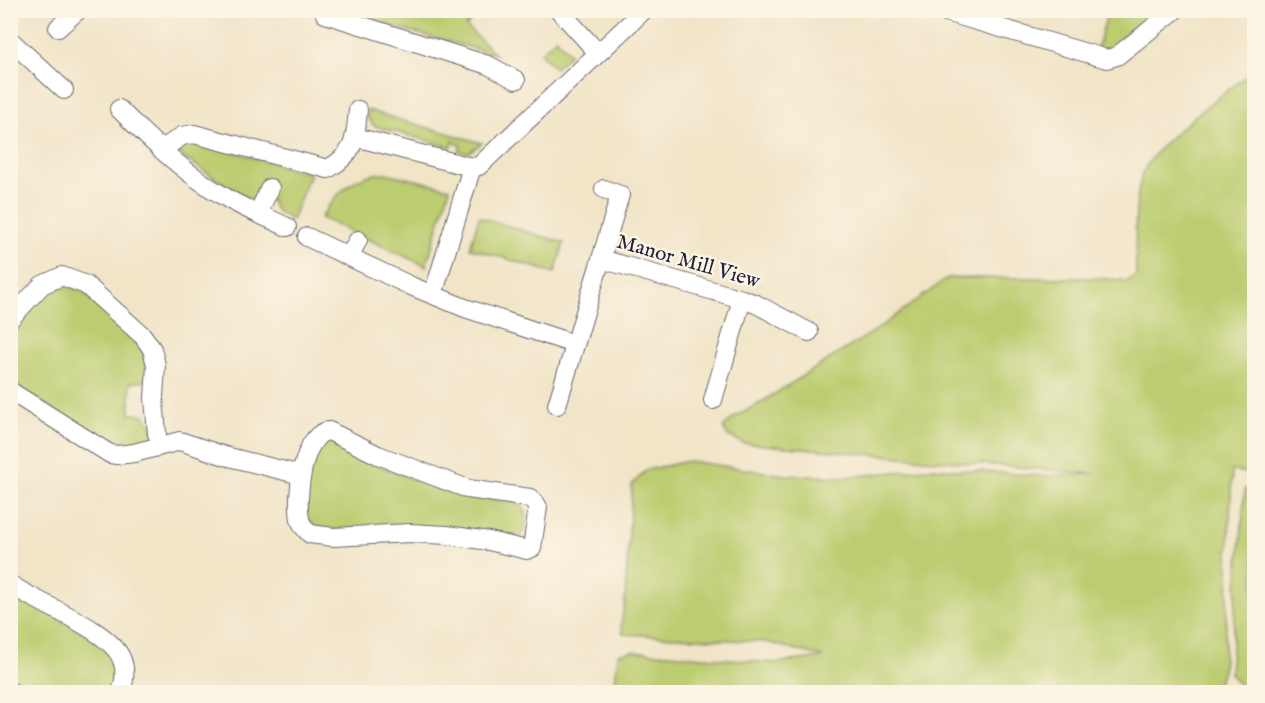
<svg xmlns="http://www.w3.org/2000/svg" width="1265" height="703" viewBox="0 0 1265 703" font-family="'IM FELL English',serif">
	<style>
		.green { fill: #bccc6f; stroke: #6f7755; stroke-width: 1.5 }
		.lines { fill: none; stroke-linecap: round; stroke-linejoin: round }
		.minor-casing { stroke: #6a666c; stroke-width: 20 }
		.minor { stroke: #fff; stroke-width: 18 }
		.labels { text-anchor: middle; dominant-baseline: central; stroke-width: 5; stroke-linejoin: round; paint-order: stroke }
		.street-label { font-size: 21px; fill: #22223b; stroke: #fcf5e5 }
	</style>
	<rect width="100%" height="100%" fill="#fcf5e5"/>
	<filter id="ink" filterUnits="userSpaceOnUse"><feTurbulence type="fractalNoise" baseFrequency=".0167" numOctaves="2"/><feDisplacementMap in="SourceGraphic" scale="12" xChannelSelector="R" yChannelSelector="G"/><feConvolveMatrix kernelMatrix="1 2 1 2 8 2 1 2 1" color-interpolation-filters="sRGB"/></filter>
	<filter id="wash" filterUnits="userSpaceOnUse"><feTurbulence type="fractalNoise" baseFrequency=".008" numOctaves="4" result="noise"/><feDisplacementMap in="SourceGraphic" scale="24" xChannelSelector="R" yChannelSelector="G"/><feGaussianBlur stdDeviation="1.35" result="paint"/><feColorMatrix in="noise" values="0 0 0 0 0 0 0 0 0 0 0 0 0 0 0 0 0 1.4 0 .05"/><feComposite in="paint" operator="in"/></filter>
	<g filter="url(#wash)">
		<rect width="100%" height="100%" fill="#f1e4c7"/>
		<path class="green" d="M344 11H483L466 26 495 54 349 15Z
			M1108 11H1164L1111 51 1097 49Z
			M556 38 570 54 555 68 540 53Z
			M1246 76 1254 77V484L1250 473 1232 471 1228 560 1229 578 1223 670 1218 684 1197 692H614L618 654 632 651 775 663 824 657 766 642 623 634 621 625 625 601 632 485 646 470 689 461 784 475 847 477 934 468 1045 476 1095 474 743 443 728 436 723 428 734 417 757 405 873 332 948 278H1100L1128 281 1136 275C1136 243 1133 210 1141 178 1150 145 1219 98 1246 76Z
			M368 110 380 114 482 143 468 153 459 151 461 145 453 142 451 147 374 126 368 118Z
			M189 139 310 174 292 220C283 215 273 212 272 201L261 195 250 200 243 196 184 158 176 148Z
			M385 173 450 188 426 266 321 218C335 194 356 173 385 173Z
			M479 217 564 243 555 273 470 248Z
			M68 286 82 291 132 335 144 351 147 367V381L130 383V414L144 415 152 425 154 440 115 448 11 383 10 330 43 295 53 288Z
			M325 440 394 472 443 490 520 504C531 513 526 528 519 539L315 528 306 517 307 478 313 456Z
			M1245 489H1254V690L1242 689 1230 673Z
			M11 593C31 605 97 635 108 652 116 664 116 679 112 692H36L11 682Z"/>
	</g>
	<g filter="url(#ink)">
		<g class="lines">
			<defs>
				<path id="minor" d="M326 10 325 14 488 65 516 80
					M559 10 598 53
					M939 10 1107 59 1117 56 1175 10
					M58 28 78 10
					M10 40 64 90
					M119 109C152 142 185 174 225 197 244 209 267 217 287 227
					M355 137 463 165 472 167 479 166 644 10
					M161 150 182 136 194 134 328 169C356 152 355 140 358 110
					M258 213 270 188
					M307 237 411 286 465 308 574 344
					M349 257 358 240
					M601 259 620 195 604 189
					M433 295 472 167
					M10 319 42 285 62 276 86 285 143 336 152 349 156 365 154 398 157 434
					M10 391 110 454 117 455 134 453 180 441 225 456 301 475
					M713 400 742 299
					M557 405 601 259 742 299 756 304 809 332
					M329 431 378 455 468 489 530 498 538 507 532 548 527 550 489 541 447 535 410 533 333 537 310 534C306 530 301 525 300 519 296 498 302 433 329 431Z
					M10 584C37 604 111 629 122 660 126 670 124 683 121 692
					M10 692H12"/>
			</defs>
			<use href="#minor" class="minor-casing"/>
			<use href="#minor" class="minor"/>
		</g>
	</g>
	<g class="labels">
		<g class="street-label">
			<text transform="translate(688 262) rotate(16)">Manor Mill View</text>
		</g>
	</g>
	<rect width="1265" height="703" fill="none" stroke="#fcf5e5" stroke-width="36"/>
</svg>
